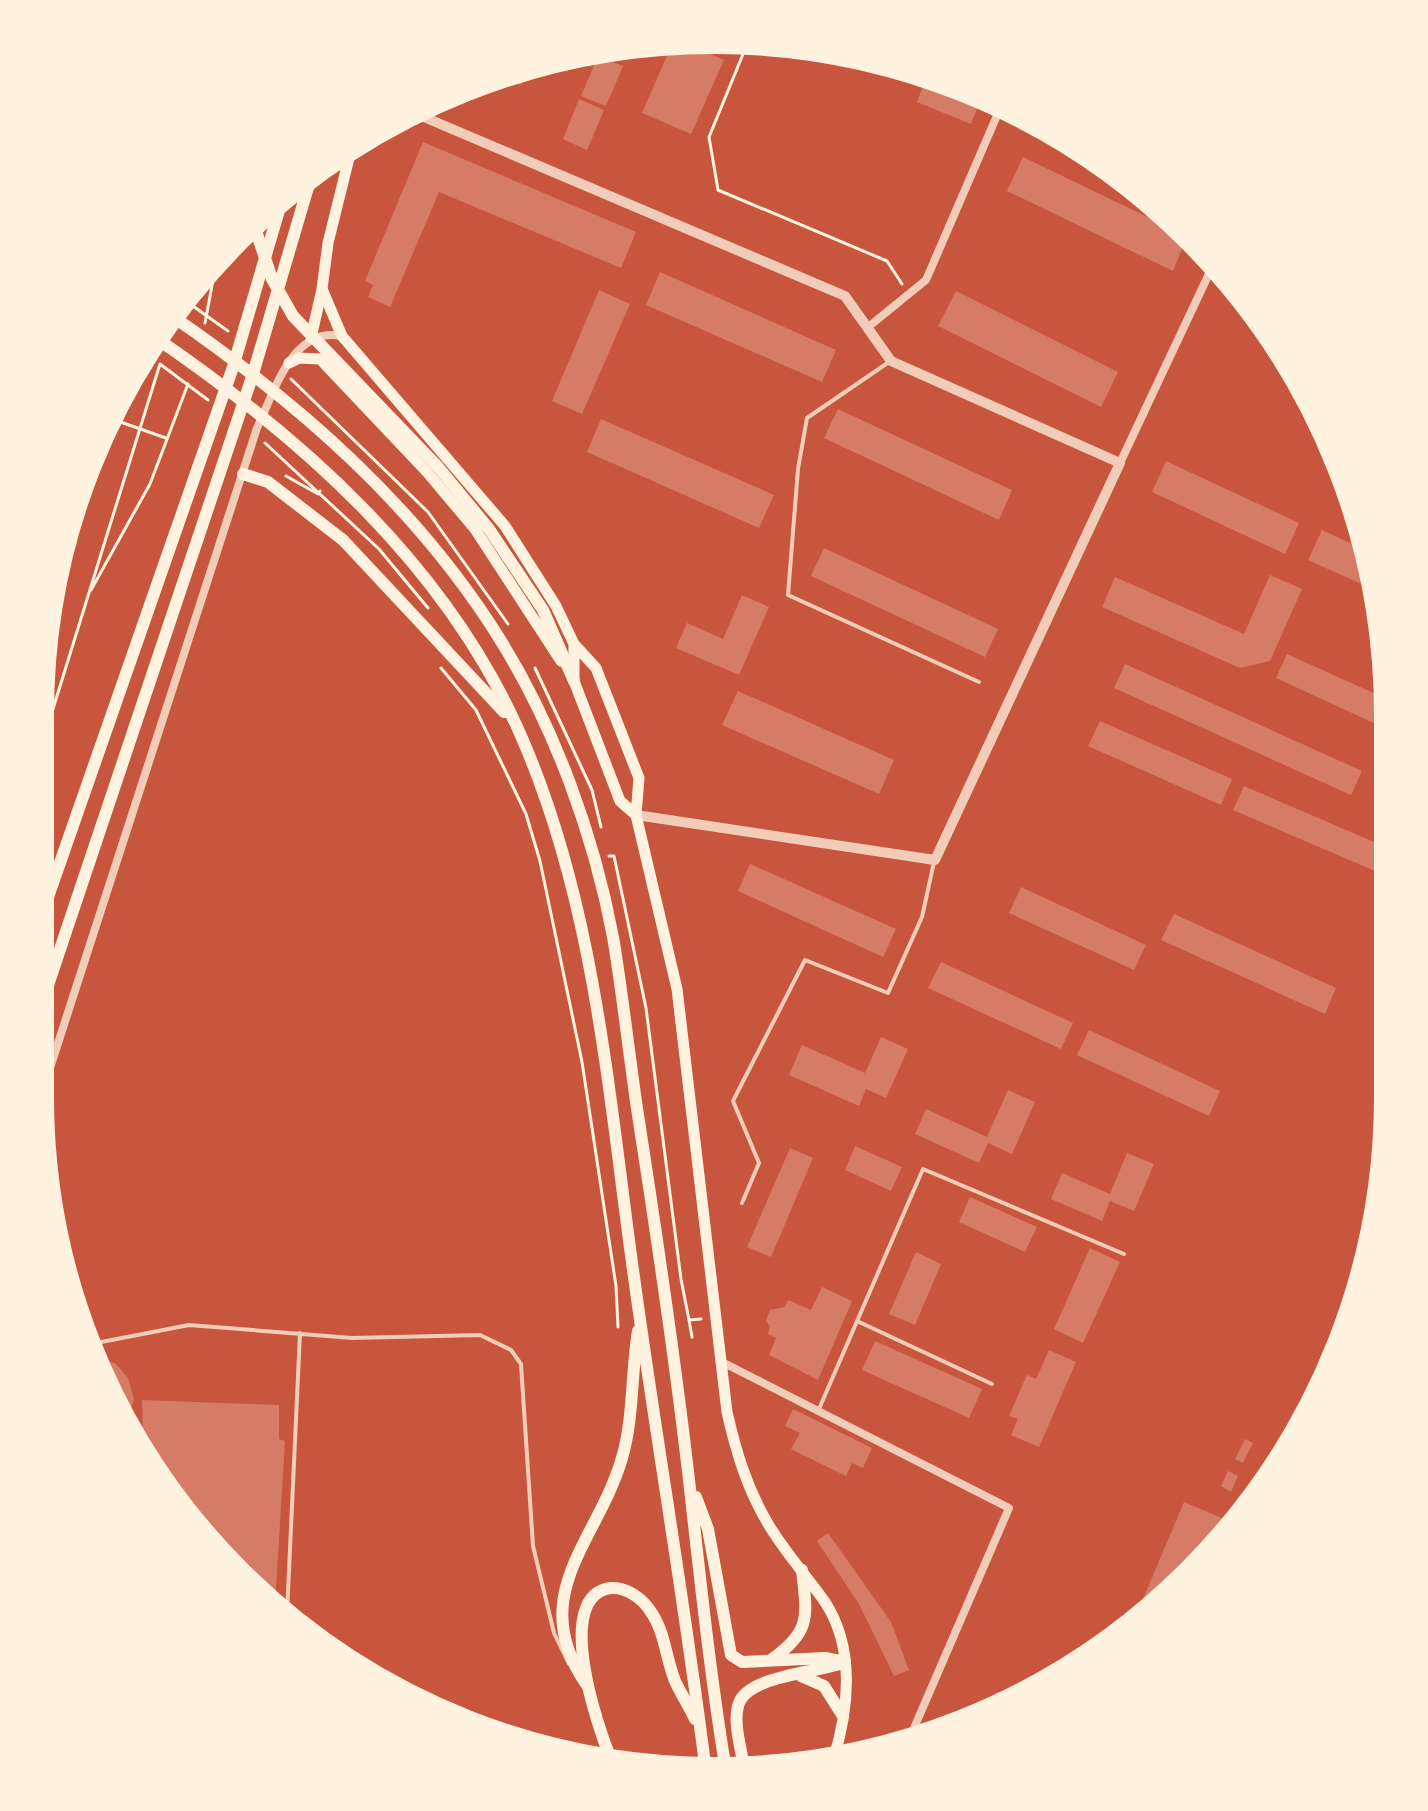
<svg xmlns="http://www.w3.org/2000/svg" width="1428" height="1811" viewBox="0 0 1428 1811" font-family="'Playfair Display',serif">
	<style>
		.building { fill: #d67c66 }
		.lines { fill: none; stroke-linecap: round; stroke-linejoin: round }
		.path { stroke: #fff3e0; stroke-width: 3 }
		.service { stroke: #f1ccb7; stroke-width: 4 }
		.minor { stroke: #f1ccb7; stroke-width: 8 }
		.tertiary { stroke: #f1ccb7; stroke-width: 10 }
		.secondary { stroke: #fff3e0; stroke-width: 11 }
		.primary { stroke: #fff3e0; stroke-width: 12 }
		.rim { fill: none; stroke: #fff3e0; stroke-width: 4 }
	</style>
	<rect width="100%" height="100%" fill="#c8553d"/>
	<path class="building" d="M673 42H682L724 60 691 134 642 113Z
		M598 56 623 66 606 106 581 96Z
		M529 66 521 85 496 74H497Z
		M927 75 982 96 971 124 917 102Z
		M579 99 604 110 587 150 563 139Z
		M423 142 636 232 621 268 439 192 390 307 368 297 373 285 365 281Z
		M1023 157 1187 236 1173 271 1007 191Z
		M660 272 836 350 822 382 646 305Z
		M599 290 630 304 582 414 552 401Z
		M956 291 1118 372 1101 407 938 326Z
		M838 409 1012 490 999 520 824 438Z
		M601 419 774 495 759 528 587 452Z
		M1166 461 1299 523 1285 554 1152 492Z
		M1322 530 1365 550 1373 589 1308 560Z
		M824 548 998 629 985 657 811 576Z
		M1270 575 1302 589 1270 661 1240 668 1102 607 1115 577 1244 634Z
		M742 595 769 607 739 675 676 648 687 623 723 639Z
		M1287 654 1389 700V730L1276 678Z
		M1125 664 1362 771 1351 795 1114 688Z
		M738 691 894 760 879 794 722 725Z
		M1100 721 1232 779 1221 805 1088 746Z
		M1244 786 1374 842 1389 808V877L1233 810Z
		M750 864 896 929 883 957 738 891Z
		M1021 887 1146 945 1134 970 1009 913Z
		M1174 914 1336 988 1325 1014 1161 940Z
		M941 962 1073 1023 1061 1049 928 988Z
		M1089 1030 1220 1091 1209 1116 1077 1055Z
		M881 1037 908 1049 886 1098 866 1089 859 1106 789 1075 802 1045 865 1073Z
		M1008 1090 1035 1102 1012 1154 988 1143 979 1163 915 1134 926 1109 987 1137Z
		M855 1146 902 1167 891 1191 845 1170Z
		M790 1148 813 1158 771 1257 747 1247Z
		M1127 1153 1154 1164 1134 1211 1110 1201 1102 1221 1051 1199 1062 1173 1110 1194Z
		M1381 1179 1379 1213 1372 1228 1361 1223Z
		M970 1197 1037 1227 1025 1252 959 1222Z
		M1090 1248 1120 1262 1083 1343 1054 1329Z
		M916 1252 941 1264 915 1325 889 1314Z
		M822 1287 852 1301 818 1380 769 1355 776 1338 768 1334 770 1326 766 1321 770 1310 785 1307 788 1300 811 1310Z
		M875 1341 982 1389 969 1418 862 1370Z
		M1049 1350 1076 1362 1039 1447 1011 1435 1018 1419 1009 1416 1027 1375 1036 1379Z
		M96 1356 116 1364 128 1378 134 1399 125 1428Z
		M142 1400 279 1405V1439L285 1441 275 1605 236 1575 128 1435H143Z
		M793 1409 872 1448 863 1468 852 1463 846 1476 791 1449 800 1433 785 1426Z
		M1245 1439 1253 1443 1243 1463 1235 1459Z
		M1228 1471 1238 1476 1231 1492 1221 1486Z
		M1184 1502 1236 1524 1159 1606 1132 1625Z
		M828 1533 891 1622 909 1670 894 1676 859 1604 817 1541Z"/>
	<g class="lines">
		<path class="path" d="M748 42 709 137 718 190 887 261 902 284
			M183 299 228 331
			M205 323 217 259
			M291 379 428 512 508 624
			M109 418 166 438
			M265 443 379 549 428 608
			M286 476 318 494 320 491
			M91 590 150 484 188 384
			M441 668 476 710 526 814 540 861 582 1062 616 1286 618 1327
			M535 668 592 790 601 827
			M39 754 160 364 208 400
			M609 856H614L646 1008 681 1279 689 1320 701 1319
			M689 1320 692 1337"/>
		<path class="service" d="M889 362 807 418 798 469 788 595 979 682
			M742 1203 759 1163 733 1101 805 960 888 993 922 917 934 862
			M857 1321 992 1384
			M91 1344 189 1325 352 1338 480 1335 511 1350 521 1364 533 1546 554 1633 569 1664
			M819 1409 923 1169 1124 1254
			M287 1614 300 1333"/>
		<path class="minor" d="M867 328 926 280 1002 104
			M1120 463 1215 261
			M39 1102 257 428C275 391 292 326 342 336
			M720 1361 1009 1508 908 1742"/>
		<path class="tertiary" d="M412 112 845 296 891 361 1120 463 935 860 636 815"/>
		<path class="secondary" d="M351 150 328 243 322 289 342 336 505 526 556 606 574 644 596 668 639 778 636 815 677 989 727 1412C736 1451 746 1486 767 1522 783 1550 806 1575 825 1602 855 1648 849 1708 834 1757
			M311 338 322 289
			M289 363 299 358 320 359 427 472 475 529 561 661
			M574 644V681L620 801 636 815"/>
		<path class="primary" d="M255 228 272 279 293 316 438 467 489 529 543 610 574 681
			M172 316C300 404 418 507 501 641 555 728 594 836 613 937 623 996 629 1056 638 1115 657 1237 675 1358 689 1480 700 1577 710 1674 726 1771
			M156 338C302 438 444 564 518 729 594 898 608 1089 633 1270 656 1438 685 1604 706 1772
			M243 474 268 482 343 540 504 712
			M39 923 233 367 280 207
			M38 1015 253 374 309 184
			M696 1497 708 1529 731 1655 742 1662 825 1658 845 1662
			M771 1660C812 1631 807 1616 802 1570
			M801 1676 824 1686 843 1716
			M586 1684C525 1594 598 1541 622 1458 634 1417 631 1373 638 1331
			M611 1759C598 1728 552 1595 611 1588 627 1587 643 1599 651 1612 665 1632 666 1659 675 1681 681 1694 689 1706 695 1719
			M744 1769C742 1750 733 1725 738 1706 745 1675 819 1673 845 1662"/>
	</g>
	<path d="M0 0H1428V1811H0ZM714 52H714A662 662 0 0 1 1376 714V1097A662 662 0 0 1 714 1759H714A662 662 0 0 1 52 1097V714A662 662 0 0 1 714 52Z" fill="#fff3e0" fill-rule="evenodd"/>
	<path class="rim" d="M714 52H714A662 662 0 0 1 1376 714V1097A662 662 0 0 1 714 1759H714A662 662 0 0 1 52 1097V714A662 662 0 0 1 714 52Z"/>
</svg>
